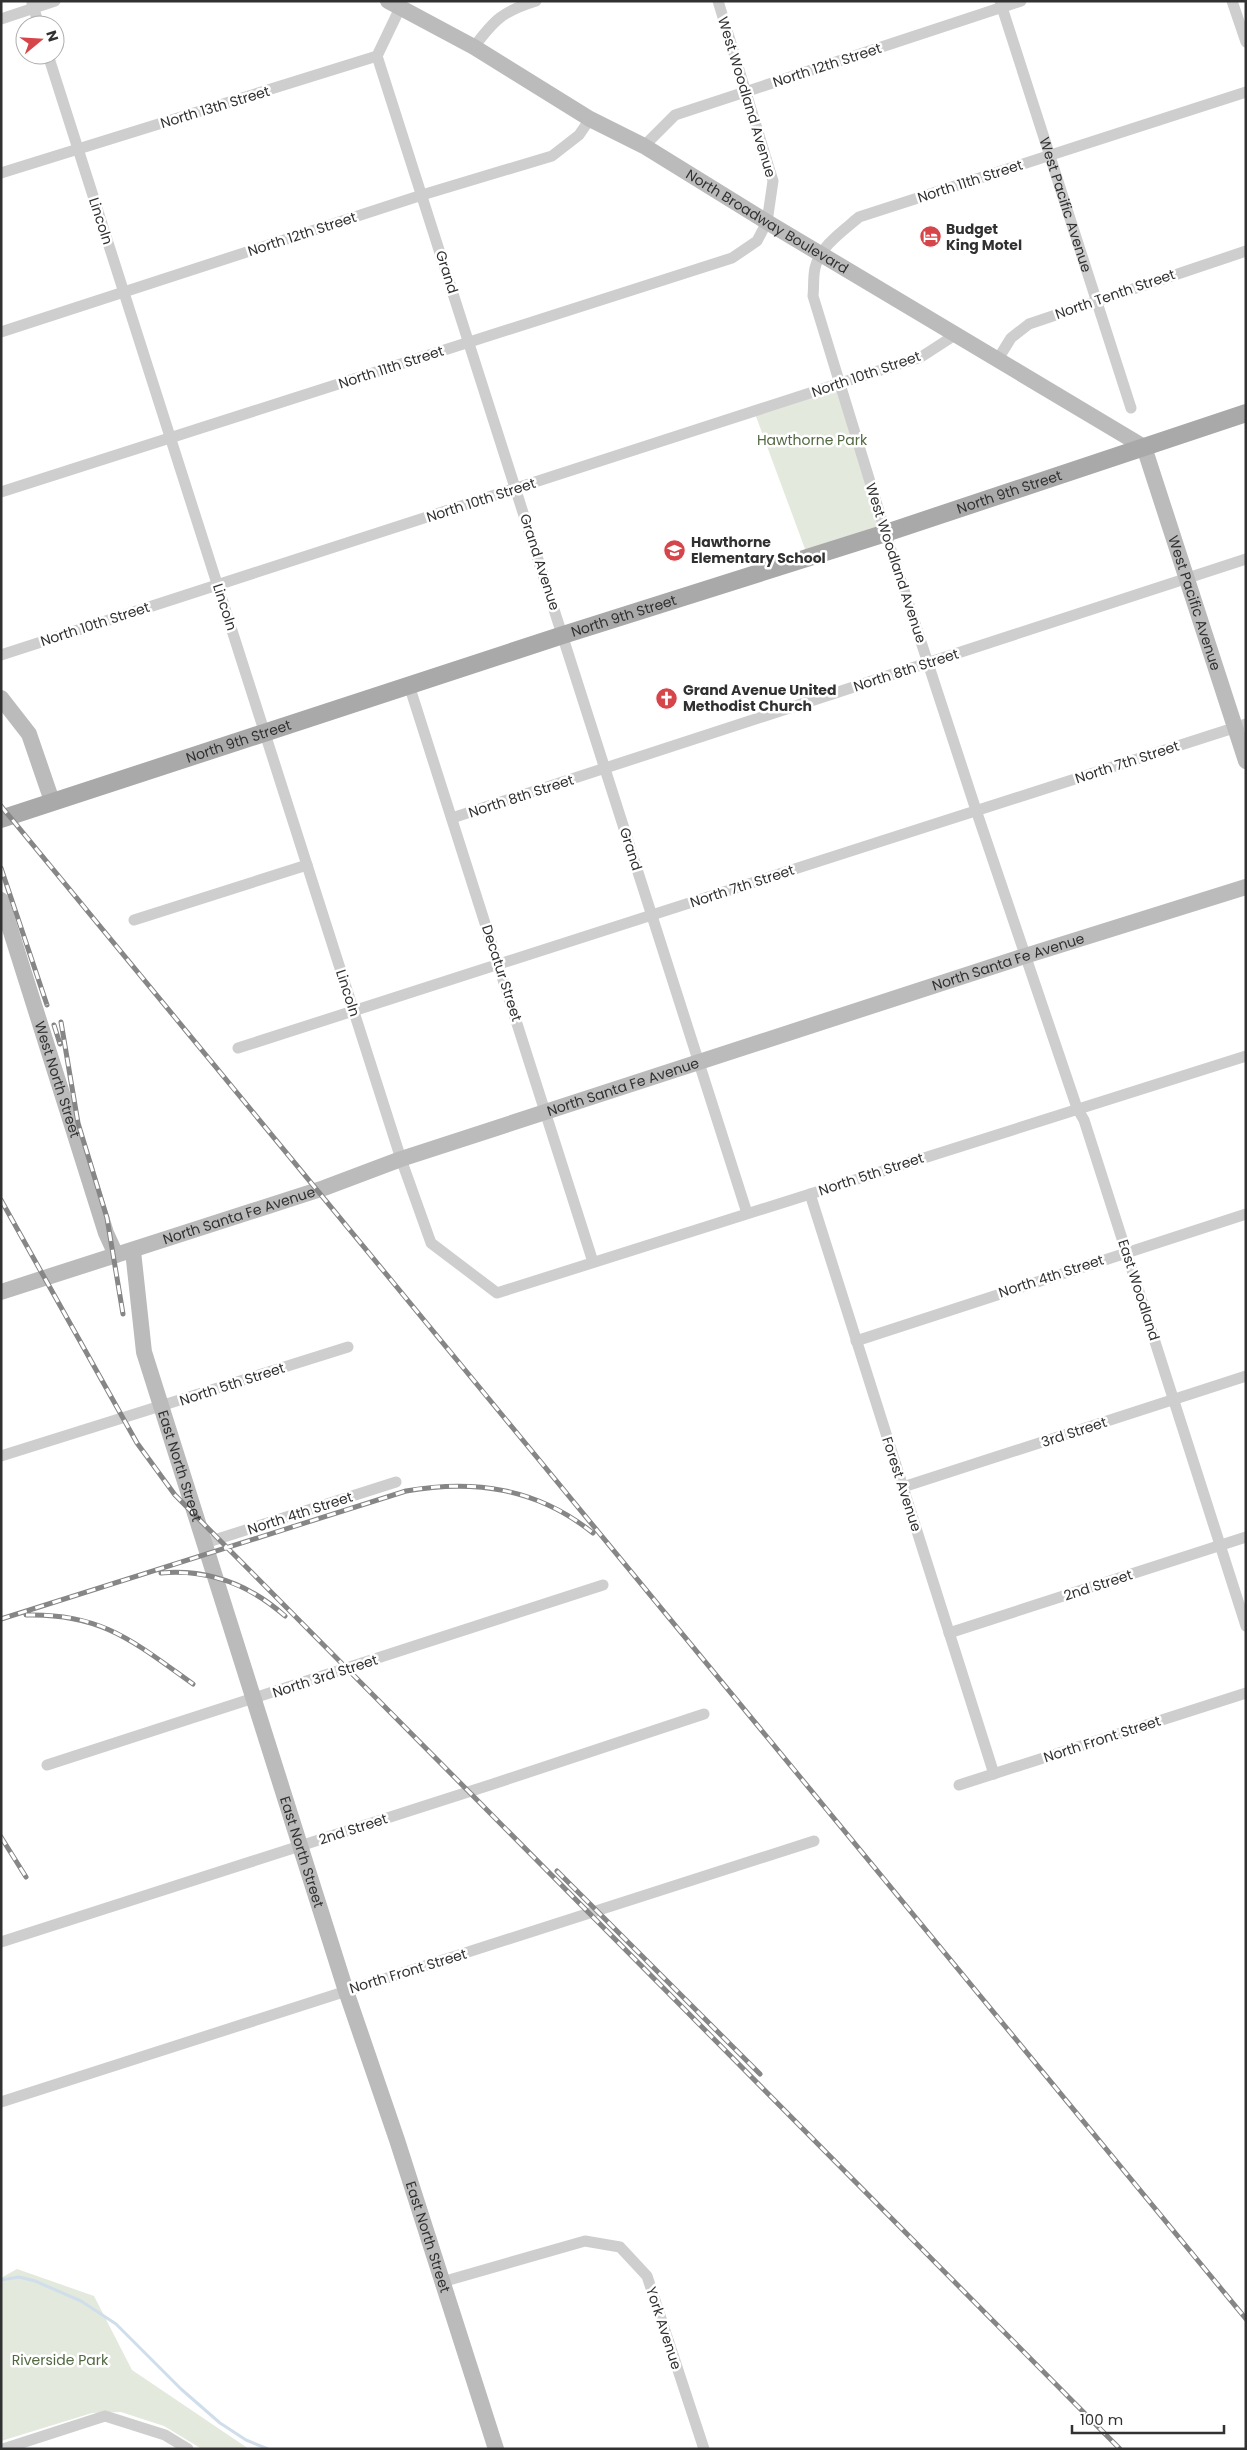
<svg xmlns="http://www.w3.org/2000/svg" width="1247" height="2450" viewBox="0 0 1247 2450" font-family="Poppins,sans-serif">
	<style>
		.green { fill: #e3e9dd }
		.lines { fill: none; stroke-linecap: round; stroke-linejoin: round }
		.stream { stroke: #cfdeea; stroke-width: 3 }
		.street { stroke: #cecece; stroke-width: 11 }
		.secondary { stroke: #bbb; stroke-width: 16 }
		.primary { stroke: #a9a9a9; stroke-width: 18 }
		.rail-casing { stroke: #868686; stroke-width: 5 }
		.rail { stroke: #fff; stroke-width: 3; stroke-dasharray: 9; stroke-linecap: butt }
		.labels { text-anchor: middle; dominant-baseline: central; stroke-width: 5; stroke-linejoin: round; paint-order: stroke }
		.street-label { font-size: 14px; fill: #313131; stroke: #fff }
		.poi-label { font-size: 14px; font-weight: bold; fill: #313131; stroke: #fff; text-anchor: start }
		.park-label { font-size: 14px; fill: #526942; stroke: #fff }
	</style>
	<rect width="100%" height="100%" fill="#fff"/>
	<path class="green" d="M840 383 886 533 808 557 754 411Z
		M17 2269 94 2296 132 2370 249 2449H202L164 2426 121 2412 92 2413 1 2441V2278Z"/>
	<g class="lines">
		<path class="stream" d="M1 2280 19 2277 35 2281 81 2301 116 2324 181 2389 220 2423 246 2440 268 2449"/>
		<g class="street">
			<path id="s1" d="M1000 1 1131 408"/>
			<path d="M1232 1 1246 42"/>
			<path d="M32 3 39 25"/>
			<path d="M1 19 55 1"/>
			<path d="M474 47C494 20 503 11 536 1"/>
			<path d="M48 55 401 1159 431 1243 497 1293 1246 1056"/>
			<path d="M377 56 747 1213"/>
			<path d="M1246 92 859 217C843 231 820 246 815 268 813 277 814 287 813 296L890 547 976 810 1077 1108 1084 1120 1246 1626"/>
			<path d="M644 146 675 115 1021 1"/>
			<path d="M1 173 377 56 400 8"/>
			<path d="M1 332 422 195 552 156 579 135 590 119"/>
			<path d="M998 359 1011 338 1029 324 1246 251"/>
			<path d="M1 492 732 258 757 241 767 222 773 181 718 1"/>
			<path d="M1 655 921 357 955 335"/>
			<path d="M409 685 593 1262"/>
			<path d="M452 818 1246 559"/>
			<path d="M134 920 307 865"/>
			<path d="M238 1048 1246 724"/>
			<path d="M810 1194 994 1774"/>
			<path d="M856 1341 1246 1214"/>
			<path d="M1 1456 348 1347"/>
			<path d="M903 1487 1246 1376"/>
			<path d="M205 1543 396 1482"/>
			<path d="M949 1633 1246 1537"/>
			<path d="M47 1765 603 1585"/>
			<path d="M959 1785 1246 1693"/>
			<path d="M1 1942 493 1784 704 1714"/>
			<path d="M1 2102 814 1841"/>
			<path d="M442 2282 585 2241 620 2247 647 2276 704 2449"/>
			<path d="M3 2449 105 2416 165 2435 188 2449"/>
		</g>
		<g class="secondary">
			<path id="s2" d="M388 1 474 47 590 119 644 146 767 222 1144 447 1246 761"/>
			<path d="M1 698 29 734 52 801"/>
			<path id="s3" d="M1 900 106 1233 116 1255"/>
			<path id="s4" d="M133 1251 144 1352 346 1991 397 2140 496 2449"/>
			<path id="s5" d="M1 1292 324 1188 401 1159 1025 956 1246 887"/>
		</g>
		<path class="primary" id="s6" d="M1 819 563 635 886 533 1246 413"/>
		<defs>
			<path id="rail" d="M1 806 1246 2319
				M1 868 47 1005
				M61 1022 78 1123 107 1218 123 1314
				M54 1025 60 1044
				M1 1200 137 1443 175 1495 1120 2449
				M161 1573C208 1569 250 1585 285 1616
				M26 1615C102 1613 134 1642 193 1684
				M1 1619 406 1491C474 1479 537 1488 593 1533
				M1 1837 26 1877
				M557 1871 760 2074"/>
		</defs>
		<use href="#rail" class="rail-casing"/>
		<use href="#rail" class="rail"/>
	</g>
	<defs>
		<symbol id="hotel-disc" viewBox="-11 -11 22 22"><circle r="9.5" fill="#d5454a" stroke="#fff"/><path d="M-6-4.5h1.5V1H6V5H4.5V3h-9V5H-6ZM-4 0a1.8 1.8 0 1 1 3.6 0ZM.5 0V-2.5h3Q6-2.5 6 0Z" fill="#fff"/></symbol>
		<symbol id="school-disc" viewBox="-11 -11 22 22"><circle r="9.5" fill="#d5454a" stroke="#fff"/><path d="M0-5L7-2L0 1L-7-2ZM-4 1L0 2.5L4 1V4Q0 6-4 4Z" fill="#fff"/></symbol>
		<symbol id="church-disc" viewBox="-11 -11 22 22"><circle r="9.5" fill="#d5454a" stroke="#fff"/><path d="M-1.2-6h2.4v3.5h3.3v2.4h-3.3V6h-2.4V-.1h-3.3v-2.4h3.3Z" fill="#fff"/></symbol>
	</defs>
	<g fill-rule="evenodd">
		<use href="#hotel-disc" x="918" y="224" width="25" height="25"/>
		<use href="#school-disc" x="662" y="538" width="25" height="25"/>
		<use href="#church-disc" x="654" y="686" width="25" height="25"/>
	</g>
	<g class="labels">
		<g class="street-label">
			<text transform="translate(827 65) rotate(-18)">North 12th Street</text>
			<text transform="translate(747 97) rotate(73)">West Woodland Avenue</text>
			<text transform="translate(215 107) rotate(-17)">North 13th Street</text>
			<text transform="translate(970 181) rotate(-18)">North 11th Street</text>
			<text stroke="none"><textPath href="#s1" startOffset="214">West Pacific Avenue</textPath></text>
			<text transform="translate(101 221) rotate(72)">Lincoln</text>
			<text stroke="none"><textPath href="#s2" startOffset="439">North Broadway Boulevard</textPath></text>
			<text transform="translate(302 234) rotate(-18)">North 12th Street</text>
			<text transform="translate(447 272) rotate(72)">Grand</text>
			<text transform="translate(1115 294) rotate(-19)">North Tenth Street</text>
			<text transform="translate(391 367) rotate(-18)">North 11th Street</text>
			<text transform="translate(866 374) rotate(-19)">North 10th Street</text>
			<text stroke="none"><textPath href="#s6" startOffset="1060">North 9th Street</textPath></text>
			<text transform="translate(481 500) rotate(-18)">North 10th Street</text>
			<text transform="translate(540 562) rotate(72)">Grand Avenue</text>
			<text transform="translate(896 563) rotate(72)">West Woodland Avenue</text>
			<text stroke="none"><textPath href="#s2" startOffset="1042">West Pacific Avenue</textPath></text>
			<text transform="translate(225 607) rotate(72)">Lincoln</text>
			<text stroke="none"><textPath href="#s6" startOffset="655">North 9th Street</textPath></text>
			<text transform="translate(95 624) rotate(-18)">North 10th Street</text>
			<text transform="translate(906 670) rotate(-18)">North 8th Street</text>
			<text stroke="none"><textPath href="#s6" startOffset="250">North 9th Street</textPath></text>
			<text transform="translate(1127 762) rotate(-18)">North 7th Street</text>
			<text transform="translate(521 796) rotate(-18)">North 8th Street</text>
			<text transform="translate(631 849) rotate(72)">Grand</text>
			<text transform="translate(742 886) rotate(-18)">North 7th Street</text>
			<text stroke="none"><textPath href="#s5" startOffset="1060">North Santa Fe Avenue</textPath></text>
			<text transform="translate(502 973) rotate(72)">Decatur Street</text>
			<text transform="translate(348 993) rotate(72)">Lincoln</text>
			<text stroke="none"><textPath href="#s3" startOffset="188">West North Street</textPath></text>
			<text stroke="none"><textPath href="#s5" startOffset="655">North Santa Fe Avenue</textPath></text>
			<text transform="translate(871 1174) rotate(-18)">North 5th Street</text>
			<text stroke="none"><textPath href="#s5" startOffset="250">North Santa Fe Avenue</textPath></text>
			<text transform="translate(1051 1276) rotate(-18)">North 4th Street</text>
			<text transform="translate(1139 1290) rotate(72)">East Woodland</text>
			<text transform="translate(232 1384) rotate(-18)">North 5th Street</text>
			<text transform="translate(1074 1432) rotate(-18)">3rd Street</text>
			<text stroke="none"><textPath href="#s4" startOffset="221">East North Street</textPath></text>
			<text transform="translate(902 1484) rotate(72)">Forest Avenue</text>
			<text transform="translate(300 1513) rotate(-18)">North 4th Street</text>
			<text transform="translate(1098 1585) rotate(-18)">2nd Street</text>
			<text transform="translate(325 1676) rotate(-18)">North 3rd Street</text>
			<text transform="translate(1102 1739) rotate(-18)">North Front Street</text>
			<text transform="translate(353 1829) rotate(-18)">2nd Street</text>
			<text stroke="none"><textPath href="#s4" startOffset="626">East North Street</textPath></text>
			<text transform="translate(408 1971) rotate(-17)">North Front Street</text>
			<text stroke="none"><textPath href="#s4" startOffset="1031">East North Street</textPath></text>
			<text transform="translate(664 2328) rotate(72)">York Avenue</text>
		</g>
		<g class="poi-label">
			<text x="946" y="229">Budget<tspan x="946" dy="16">King Motel</tspan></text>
			<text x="691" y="542">Hawthorne<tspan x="691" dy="16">Elementary School</tspan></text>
			<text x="683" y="690">Grand Avenue United<tspan x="683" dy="16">Methodist Church</tspan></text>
		</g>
		<g class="park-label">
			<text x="812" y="440">Hawthorne Park</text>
			<text x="60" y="2360">Riverside Park</text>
		</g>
	</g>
	<rect width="1247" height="2450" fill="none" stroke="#313131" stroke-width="5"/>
	<g transform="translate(40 40) rotate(72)"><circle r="24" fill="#ffffff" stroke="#adadad"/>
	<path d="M0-4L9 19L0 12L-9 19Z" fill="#d5454a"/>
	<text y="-8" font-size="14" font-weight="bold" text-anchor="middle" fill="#313131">N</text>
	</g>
	<path d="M1072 2425v8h152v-8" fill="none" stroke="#313131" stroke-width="2.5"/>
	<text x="1080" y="2425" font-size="15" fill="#313131" stroke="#ffffff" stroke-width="4" paint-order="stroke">100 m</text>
</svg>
